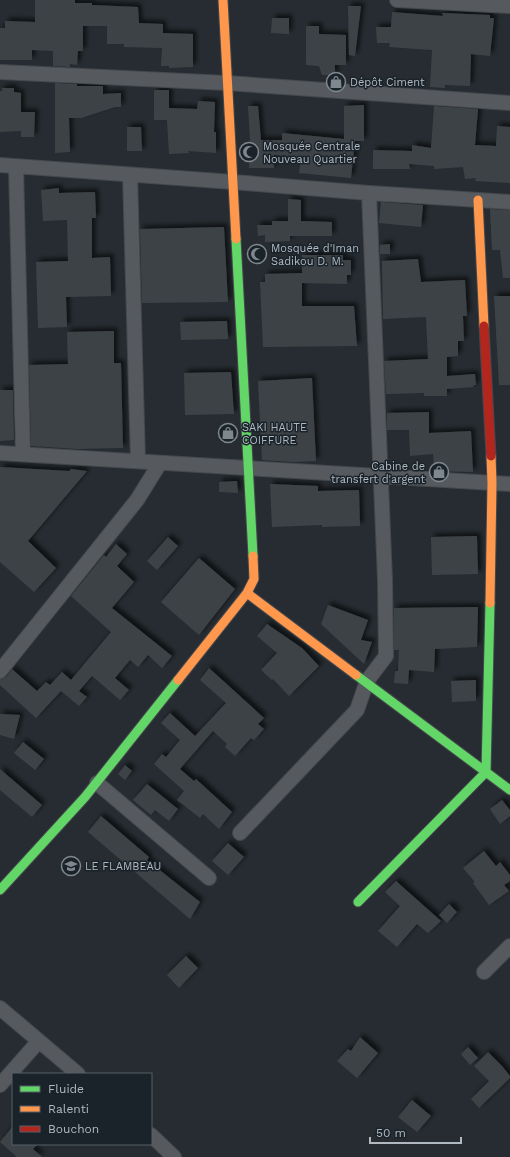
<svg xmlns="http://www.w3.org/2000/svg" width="510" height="1157" viewBox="0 0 510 1157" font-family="'Work Sans',sans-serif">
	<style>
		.building { fill: #3e4347; filter: url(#shadow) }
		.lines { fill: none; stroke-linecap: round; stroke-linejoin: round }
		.street-casing { stroke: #44484c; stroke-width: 16 }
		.fast-casing { stroke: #44484c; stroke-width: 11 }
		.slow-casing { stroke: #44484c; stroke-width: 11 }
		.jam-casing { stroke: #44484c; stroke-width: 11 }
		.street { stroke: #565a5f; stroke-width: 14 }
		.fast { stroke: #63d668; stroke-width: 9 }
		.slow { stroke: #ff974d; stroke-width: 9 }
		.jam { stroke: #b3261e; stroke-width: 9 }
		.labels { text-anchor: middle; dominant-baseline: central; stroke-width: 3; stroke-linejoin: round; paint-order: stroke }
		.poi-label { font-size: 11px; fill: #b0b9c2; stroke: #1b232a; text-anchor: start }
	</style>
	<defs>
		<filter id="shadow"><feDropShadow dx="3.5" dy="-3.5" stdDeviation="2" flood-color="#0009"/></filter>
	</defs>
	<rect width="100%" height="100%" fill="#262c31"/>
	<path class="building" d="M35 0H75V3H92V5L138 7 139 23 163 24V33L193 34V67L169 68V66H161L162 48 124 47V44H107V26H83V51H78L77 65 70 64V67L53 66V51L32 50V60H0V28H5V21L35 22Z
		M348 6H361L355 56 349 55Z
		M392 12 443 16 442 13 490 15V18H494L490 56 471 54 470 86 445 85V88L430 87 432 50 389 47 390 43H377L376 27H391Z
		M272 18H289V34L271 33Z
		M306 26H319V34L346 35V65H335V75H322L319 66 306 65Z
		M55 83 77 84V86H103V94L121 93V107H115L81 118H69L70 152 55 153Z
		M2 88H14V92L21 93V112H35L34 137H21V131L0 132V91H2Z
		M154 90H169V108L197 109 198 101 215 102 214 132H216V153L188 151 189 153 169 154 167 120H154Z
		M364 105V141H355L351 178 299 173 301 157 274 155V168H249L250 140 248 106H258L261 140H282V133L344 139V106Z
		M434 106 478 109 475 145 496 146 497 126 510 127V183L475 181 476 178 465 179 463 167 434 169V166L409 164 410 169H373V150L412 151V145L431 148Z
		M127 127H141L142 151H127Z
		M59 188V193L95 192 96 218H92V258L110 257 111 296 66 297 67 327 38 328 36 262 68 261 67 220 43 221 41 190Z
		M288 199 301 200V221L332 222V236H290V241L265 242V235L258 236 257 225H272V221H288Z
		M381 202 423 205 421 227 379 223Z
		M490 209 510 210V278H503L500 250H492Z
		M224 227 228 302 142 303 140 229Z
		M390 244V254H380V245Z
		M302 255H343V260H351V275H347V284L302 283V306H354L357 346 263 347 260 282H265V274L302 273Z
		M418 259 421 282 465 280 467 316H463L464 341H458V356L447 357V376L475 374 476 385H473L474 387 447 389V396H424V393L386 394 384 361 428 359 426 317 383 319 382 261Z
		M494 296H510V385H499Z
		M227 321 228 339 181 340 180 322Z
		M114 331V363H121L123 448 78 449 31 446 29 365 68 364 67 332Z
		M231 372 234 414 185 415 184 373Z
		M312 378 316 461 294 462 262 460 258 381Z
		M0 390H13L14 440 0 441Z
		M429 412V433L471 431 473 472 434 471 433 454 410 456 409 430H387V413Z
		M0 467 69 471 71 469 87 471 28 541 56 568 34 592 0 562Z
		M237 481 238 493 219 492V482Z
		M270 484 318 486V491L359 490 360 526 322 527V525L272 527Z
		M477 536 478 574 432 575 431 537Z
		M168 537 178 546 157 570 147 561Z
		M116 544 127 554 117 566 134 582 112 608 172 656 162 668 148 655 138 667 130 660 115 678 129 690 120 700 92 676 79 691 87 697 79 706 61 691 36 718 0 685V679L6 677 12 669 37 691 46 682 50 685 62 672 71 680 111 632 71 596 104 555 106 557Z
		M199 558 235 589 199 635 161 602Z
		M328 605 368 620 361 640 372 642 364 664 321 624Z
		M478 607 477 647 435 649 434 672 409 670 408 684 394 683 395 671H398L399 650H394V608Z
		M267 624 302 648 319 666 289 696 273 679 272 680 261 670 277 653 257 636Z
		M209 668 264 718 258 724 264 729 254 740 251 738 235 756 225 747 227 744 213 731 180 769 194 781 196 779 232 812 219 829 203 814 200 818 177 800 184 791 154 764 162 754 166 757 180 740 161 723 170 713 195 736 226 703 200 680Z
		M476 680V701L452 702 451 681Z
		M0 714 20 715 14 739 0 735Z
		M23 742 44 759 35 770 14 753Z
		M125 765 132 771 125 780 118 774Z
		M0 769 42 805 32 817 0 790Z
		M147 784 178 809 169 821 155 810 151 815 133 800Z
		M502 800 510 810V816L500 824 490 809Z
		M101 816 149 857 147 860 200 902 190 919 88 832Z
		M228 843 244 857 228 875 212 861Z
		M484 851 496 866 500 862 510 875V881L504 885 509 891 489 905 473 883 475 882 463 868Z
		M396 881 441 921 428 933 417 924 397 947 378 931 400 906 385 892Z
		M449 904 457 912 447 923 439 915Z
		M186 956 198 968 179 988 167 975Z
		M360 1037 378 1053 357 1078 337 1061 348 1049 351 1051Z
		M468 1047 478 1058 470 1065 461 1054Z
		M488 1052 502 1066 510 1076V1078L479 1108 471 1099 489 1081 474 1066Z
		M412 1100 431 1116 417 1132 398 1117Z
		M13 1126V1144H38L33 1149 42 1157H17L0 1142Z"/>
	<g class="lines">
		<defs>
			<path id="street" d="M397 0 510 6
				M0 72 227 83 510 103
				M0 165 233 182 369 193 510 202
				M16 167 23 454
				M130 175 138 461
				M0 453 510 484
				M0 671 137 500 160 463
				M97 783 209 878
				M240 833 357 710 367 681 386 656 385 580 369 193
				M484 972 510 946
				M0 1008 78 1074
				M0 1085 38 1042
				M151 1135 174 1157"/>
			<path id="fast" d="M236 239 253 556
				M356 675 510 790
				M0 890 85 797 178 680
				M358 902 486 772 490 603"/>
			<path id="slow" d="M223 0 236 239
				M478 200 484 326
				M247 593 356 675
				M490 603 492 483 491 456
				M178 680 247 593 254 579 253 556"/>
			<path id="jam" d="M484 326 491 456"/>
		</defs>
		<use href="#street" class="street-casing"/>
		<use href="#fast" class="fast-casing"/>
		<use href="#slow" class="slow-casing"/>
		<use href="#jam" class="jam-casing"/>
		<use href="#street" class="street"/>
		<use href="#fast" class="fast"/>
		<use href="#slow" class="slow"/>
		<use href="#jam" class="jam"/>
	</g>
	<defs>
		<symbol id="shop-ring" viewBox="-11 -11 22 22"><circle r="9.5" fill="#1b232a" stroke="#80888f" stroke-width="1.5"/><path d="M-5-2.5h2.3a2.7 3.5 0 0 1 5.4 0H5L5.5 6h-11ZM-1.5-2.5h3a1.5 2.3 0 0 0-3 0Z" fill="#80888f"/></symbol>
		<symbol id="mosque-ring" viewBox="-11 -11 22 22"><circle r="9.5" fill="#1b232a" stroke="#80888f" stroke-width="1.5"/><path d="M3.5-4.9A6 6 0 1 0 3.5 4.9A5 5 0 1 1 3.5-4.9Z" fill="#80888f"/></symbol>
		<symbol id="school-ring" viewBox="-11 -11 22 22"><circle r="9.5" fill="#1b232a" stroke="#80888f" stroke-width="1.5"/><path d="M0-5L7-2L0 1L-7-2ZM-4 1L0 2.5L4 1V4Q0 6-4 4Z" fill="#80888f"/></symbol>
	</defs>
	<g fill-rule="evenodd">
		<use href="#shop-ring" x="325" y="71" width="22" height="22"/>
		<use href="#mosque-ring" x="238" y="141" width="22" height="22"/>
		<use href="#mosque-ring" x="246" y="243" width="22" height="22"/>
		<use href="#shop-ring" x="217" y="422" width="22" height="22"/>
		<use href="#shop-ring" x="428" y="461" width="22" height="22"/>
		<use href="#school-ring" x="60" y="855" width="22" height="22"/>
	</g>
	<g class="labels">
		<g class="poi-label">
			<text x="350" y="82">Dépôt Ciment</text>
			<text x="263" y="146">Mosquée Centrale<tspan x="263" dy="13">Nouveau Quartier</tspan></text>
			<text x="271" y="248">Mosquée d'Iman<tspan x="271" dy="13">Sadikou D. M.</tspan></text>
			<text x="242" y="427">SAKI HAUTE<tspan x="242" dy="13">COIFFURE</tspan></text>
			<text x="425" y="466" text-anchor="end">Cabine de<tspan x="425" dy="13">transfert d'argent</tspan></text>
			<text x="85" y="866">LE FLAMBEAU</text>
		</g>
	</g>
	<rect x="12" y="1073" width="140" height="72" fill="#1b232a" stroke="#575f67"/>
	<rect x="20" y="1086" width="20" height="6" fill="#63d668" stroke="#575f67"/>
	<text x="48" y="1093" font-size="12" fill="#b0b9c2">Fluide</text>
	<rect x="20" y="1106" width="20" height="6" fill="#ff974d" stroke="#575f67"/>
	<text x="48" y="1113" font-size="12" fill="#b0b9c2">Ralenti</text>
	<rect x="20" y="1126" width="20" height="6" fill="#b3261e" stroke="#575f67"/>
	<text x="48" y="1133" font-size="12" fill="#b0b9c2">Bouchon</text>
	<path d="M370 1137v6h91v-6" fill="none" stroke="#b0b9c2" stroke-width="2"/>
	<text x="376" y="1137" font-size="12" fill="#b0b9c2" stroke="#1b232a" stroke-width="3" paint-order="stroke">50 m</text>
</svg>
